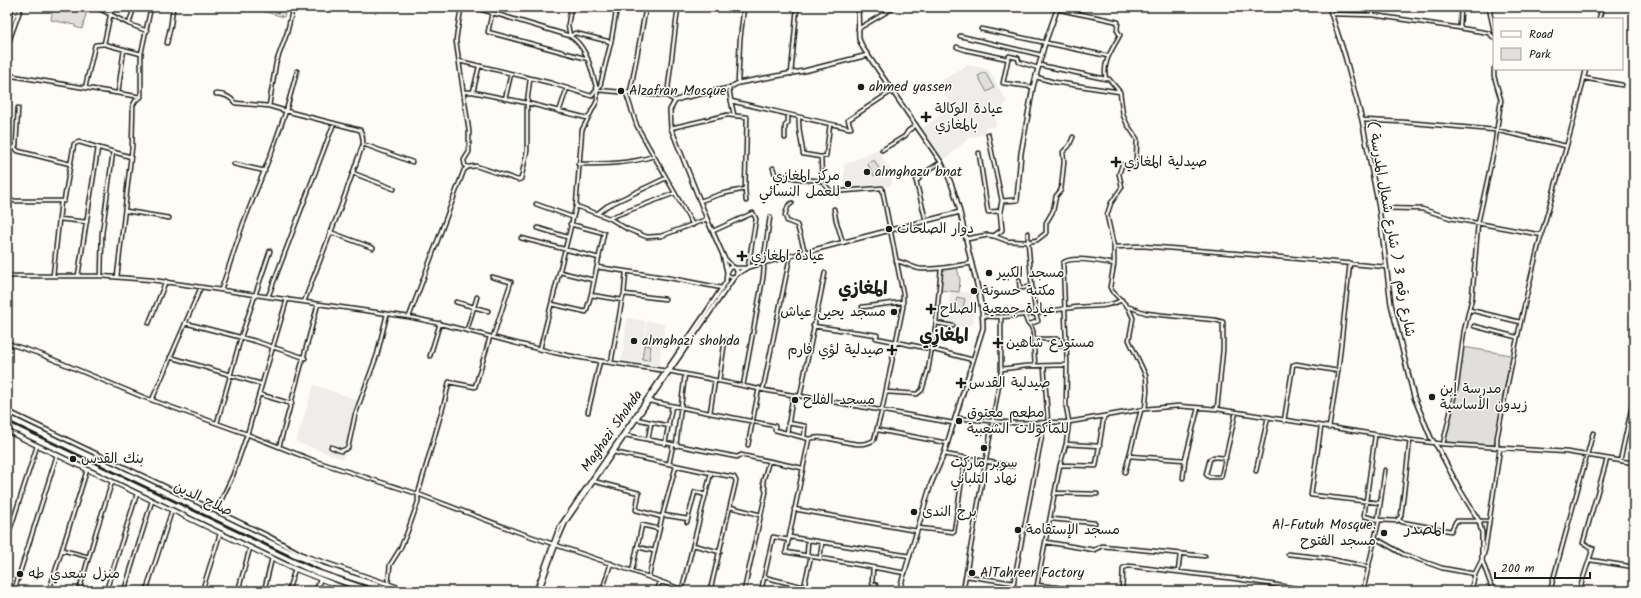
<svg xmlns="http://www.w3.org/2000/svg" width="1641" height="598" viewBox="0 0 1641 598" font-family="Kalam,'Playpen Sans Arabic',sans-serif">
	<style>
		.built { fill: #eeede9 }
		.green { fill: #e0dfdb; stroke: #7e7e7c }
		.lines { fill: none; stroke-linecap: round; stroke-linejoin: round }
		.minor-casing { stroke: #1c1c1c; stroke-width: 5.5 }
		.tertiary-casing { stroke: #1c1c1c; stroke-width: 6 }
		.secondary-casing { stroke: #1c1c1c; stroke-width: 6 }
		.trunk-casing { stroke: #1c1c1c; stroke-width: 8 }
		.minor { stroke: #fdfcf7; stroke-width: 2.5 }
		.tertiary { stroke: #fdfcf7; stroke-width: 3 }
		.secondary { stroke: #fdfcf7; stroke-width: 3.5 }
		.trunk { stroke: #fdfcf7; stroke-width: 4.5 }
		.poi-dot { fill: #1c1c1c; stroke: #fdfcf7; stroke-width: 1.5 }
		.labels { text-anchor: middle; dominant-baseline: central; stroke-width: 3; stroke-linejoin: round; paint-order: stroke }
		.poi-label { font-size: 14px; fill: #1c1c1c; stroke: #fdfcf7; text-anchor: start }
		.street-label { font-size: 14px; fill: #1c1c1c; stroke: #fdfcf7 }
		.quarter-label { font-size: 16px; fill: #1c1c1c; stroke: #fdfcf7 }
		.district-label { font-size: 18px; font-weight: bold; fill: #1c1c1c; stroke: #fdfcf7 }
	</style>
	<rect width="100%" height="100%" fill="#fdfcf7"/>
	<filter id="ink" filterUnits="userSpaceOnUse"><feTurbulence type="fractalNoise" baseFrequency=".025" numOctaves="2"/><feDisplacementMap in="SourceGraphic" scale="8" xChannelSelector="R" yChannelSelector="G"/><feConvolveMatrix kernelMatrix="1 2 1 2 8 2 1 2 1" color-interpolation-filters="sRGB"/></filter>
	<g filter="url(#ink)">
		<path class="built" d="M967 65 988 69 1007 102 995 117 996 126 985 128 986 134 970 137 944 160 922 129 949 109 952 106 938 83Z
			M878 149 893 176 891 186 844 191V165Z
			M951 291 972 293 974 322 966 328 944 324Z
			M627 318 646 321 640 363 622 360Z
			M647 321 665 324 659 366 641 363Z
			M314 385 363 402 343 459 296 442Z"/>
		<path class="green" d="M53 7H88L82 29 75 27V25L51 20Z
			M247 7H287L284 17Z
			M985 72 994 88 987 92 978 76Z
			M874 160 881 172 874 176 867 163Z
			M957 267 960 280 959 292 940 290 941 269Z
			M957 297 965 299 962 312 954 310Z
			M644 345 651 346 649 360 642 359Z
			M1463 347 1511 355 1494 445 1444 443 1459 378Z"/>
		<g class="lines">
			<defs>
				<path id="minor" d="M96 7 129 24 147 31
					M461 7C460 19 457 29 456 41L469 131V152L464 160 465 166 468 167
					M473 7 570 36C588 47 591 70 597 90L667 96 675 101
					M571 7 568 25 570 36 575 33 611 42
					M1050 7C1073 14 1096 16 1118 22L1117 30 1120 35C1112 50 1102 62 1106 79H1109L1120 92 1123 115 1127 124 1137 139 1136 162 1133 165H1122L1119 174 1122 187 1111 203 1107 215 1114 247V264L1110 287 1112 291 1128 307 1133 318 1129 340 1146 376 1147 390 1145 409
					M1373 7V15
					M1490 7V13L1494 31
					M492 13 488 32 588 59
					M1331 14 1373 15 1460 28 1461 7
					M1599 19 1602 7
					M129 24 134 7
					M1460 28 1489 33 1494 38
					M858 29 895 7
					M981 29 1108 56
					M960 36 1041 55
					M167 43 171 24 173 7
					M104 44 112 7
					M957 47 966 50 1008 59 1009 56 1018 58 1019 62 1038 68
					M1008 59 1003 83 1033 87
					M459 61 551 83 591 96 600 86 611 42 617 7
					M1039 65 1106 79
					M297 71 286 111 360 130C363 134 363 140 363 144L341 206 304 302
					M791 74 797 7
					M7 75 141 97
					M1036 77 1054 82 1120 92
					M1584 78 1622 85
					M738 83 740 40 744 7
					M85 88 95 45 104 44 141 54
					M729 88 731 101C771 110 810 120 849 128H851L848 120 892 91
					M464 92H473L527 103 587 118
					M473 92 479 67
					M118 93 124 49
					M626 93 637 126 693 225
					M630 93 646 7
					M216 94C224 94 230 96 235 103L269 106
					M667 96 678 7
					M505 99 511 74
					M731 101 734 115
					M559 112 567 88
					M799 118C798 131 802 141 803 154L821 157
					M1362 120 1403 122 1495 130 1566 146
					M671 128 727 115 747 117 745 189 746 201
					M988 134 1002 201
					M785 138V126L788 123V116
					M363 144 412 162
					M7 146 14 147 16 146 18 108
					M14 147 18 151 70 164
					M882 150 905 136 908 131 916 125
					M979 153 988 212 1000 211
					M234 164 265 171
					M578 164C604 164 629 164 654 156
					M773 168 775 174 800 179 822 181 831 192 882 188 903 294V307L882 410 874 440C857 452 828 432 809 439
					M353 173 394 189
					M822 181 821 157 826 156 830 124
					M7 201H64L74 144 79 142 131 157
					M700 201 721 194 745 189
					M792 203 788 206 785 215 787 221 797 225 805 252
					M536 204 572 217
					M576 206 609 218 627 229 647 237 661 236 707 219
					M1379 208 1422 209 1450 218 1542 235
					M834 209 836 220 843 243
					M126 211 169 218
					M598 213 607 206 666 178
					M609 218 675 193
					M59 219 87 222
					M926 221 916 181 919 179 918 177 941 162
					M538 228 567 237
					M713 231 753 213 756 219 748 267
					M330 232 373 248
					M1028 233V242L1037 240 1046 233V223L1053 211 1056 196 1061 190 1064 162 1063 152 1069 146 1073 137
					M994 236 1007 241 1028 242 1032 287 1036 315 1038 321 1030 324 1033 331 1035 366
					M521 238 599 258
					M1114 247 1142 246 1258 255 1386 267
					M723 256 732 266
					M896 261C905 262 912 268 921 269 938 270 955 266 972 263
					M597 267 670 278 722 288
					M735 268H745
					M560 272 593 280
					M7 276H101L152 280 409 317C459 327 507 342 556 353 592 361 630 365 667 371 711 378 755 390 800 396L825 273
					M53 276 61 201
					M78 276 98 148
					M101 276 102 234 113 152
					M117 277 132 147 133 105 136 100 141 97V54L151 7
					M492 277 511 282 493 337
					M1019 280 1020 288 1032 287
					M221 290 243 224 272 151 286 111 269 106 276 63 287 33 293 7
					M624 294 665 299
					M591 295 622 300
					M268 297 334 123
					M456 302 488 311
					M552 304 586 312 591 295 604 233 570 224
					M862 307 903 302
					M1129 307 1146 313 1162 315 1215 320 1223 322V350L1217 409
					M1470 310 1520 322
					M983 316C1013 319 1041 312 1070 308 1088 305 1105 309 1122 300
					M1025 316 1028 324H1030
					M409 317 464 170 468 167 476 166 518 180 521 179 527 151V103L530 79
					M149 323 166 281
					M185 323 255 341 305 358
					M936 323 953 326
					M813 326 877 335 876 338 931 349 973 360
					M1474 326 1516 337
					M467 330 477 297
					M1034 339H1058L1059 345H1067
					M7 343 40 354 143 397 244 433 315 461 418 494 515 531 632 571 686 591
					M540 349 576 206 582 130 597 101V90
					M430 356 440 323
					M170 357 261 384
					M611 363 622 300 624 294 626 272
					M1002 369 1026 366 1067 365
					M719 381 725 340
					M743 386 763 278 764 268 763 264 770 217
					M763 389 790 257
					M886 392 917 394 922 390 928 370 936 323 941 269
					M259 394 292 404
					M800 396 953 423
					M152 400 201 287
					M649 401 775 426V430L809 439 786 552 905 573
					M588 412 600 361
					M710 413 715 380
					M955 418 1015 423 1069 422 1145 409 1178 406 1217 409 1410 440 1443 444 1567 452 1634 463
					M636 419 669 426
					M1284 421 1293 365 1296 364 1338 371
					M217 423 241 337 270 251
					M788 423 805 426 804 437
					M1321 427 1311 495 1380 503
					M1329 428 1338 371 1350 263
					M878 430 947 443
					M787 433 793 395
					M625 435 737 457 741 455 802 468
					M1375 436 1364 516 1379 520 1397 521 1401 516 1410 440
					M648 440 651 423
					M665 444 672 406
					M1066 444 1100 446
					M1443 444 1457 384 1464 331 1472 298 1478 223 1494 150 1501 100 1494 76V69
					M748 445 759 388
					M676 446 685 374
					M279 447 318 304
					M331 447 341 451 348 448 355 415 377 355 387 314
					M1497 447V438C1510 370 1524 303 1541 236 1556 181 1574 126 1586 69
					M613 452 711 473 682 589
					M944 454 1012 466
					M1129 456 1185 460
					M1226 458 1214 457 1210 459 1206 474 1209 477H1221L1236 412
					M1620 461 1634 397
					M669 464 673 445
					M1060 465 1096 466 1104 416
					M1256 471 1268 417
					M1125 472 1141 410
					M1183 478 1185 460 1198 408
					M593 481 639 493 636 510 662 517
					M1055 493 1097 494
					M730 507 761 515
					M794 509 917 531
					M216 511 233 475 247 435 287 299
					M663 515 688 519
					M1051 519 1095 523
					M1378 519 1385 470
					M1398 519 1402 522 1451 531 1456 521H1489
					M687 522 695 492 706 495
					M918 528 954 532 965 459
					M790 537 910 556
					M1375 538 1403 554 1442 568 1475 574
					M7 539 37 446
					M1046 542 1094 550 1102 546 1205 556
					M693 545 720 552
					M638 547 654 551
					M62 550 89 557
					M1288 554 1325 558 1369 567
					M807 556 808 541
					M820 558 822 543
					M1590 560 1634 567
					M873 568 872 583 876 585 874 591
					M632 571 642 525 659 529
					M1178 572 1180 555
					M649 576 662 517 676 466
					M966 576 1014 583
					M764 577 820 591
					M388 584 390 565 400 549 407 533 418 502V494L445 400 449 382 475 387 490 337
					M1037 585 1088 591
					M804 587 811 556
					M1493 590 1510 591
					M14 591 57 455
					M49 591 87 470
					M79 591 96 532 112 482
					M106 591 137 494
					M124 591 152 501
					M146 591 172 510
					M202 591 220 534
					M238 591 250 548
					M264 591 272 558
					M288 591 295 569
					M602 591 611 563
					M657 591 660 581
					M710 591 736 481 734 477 711 473
					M744 591 766 492 763 481 769 461
					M761 591 773 537 789 540
					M963 591 1001 373V318
					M1012 591 1044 425 1048 423 1044 366
					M1036 591 1060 465 1066 444 1069 422 1066 406 1067 363 1063 263C1071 255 1103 262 1114 264
					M1122 591 1123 568 1129 566 1237 579 1314 591
					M1363 591 1379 520
					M1493 591 1482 560 1485 550 1500 448
					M1550 591 1593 433
					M1579 591 1593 548 1583 543 1607 459"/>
				<path id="tertiary" d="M858 7 859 39 863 48 941 162C957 190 962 221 969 253 975 278 983 301 983 328L944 454 931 484 899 591
					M1329 7 1345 56 1362 120 1379 208 1391 304 1414 397 1431 438 1438 448 1460 490 1479 521 1482 533V560L1475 574 1471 591
					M7 35 17 7
					M7 46 21 7
					M966 239 988 235 994 236 1002 230 1000 211 1002 201 1017 200 1021 153 1033 87 1045 43 1058 7
					M727 272a5 5 0 1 1 10 0a5 5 0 1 1-10 0Z
					M737 274 748 267 960 212
					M7 411 268 536 305 556 409 591
					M316 591 320 580
					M536 591 559 528 705 314 726 282 727 272 723 255 707 219 671 128 670 110 675 101 682 98 729 88 738 83 804 71 868 55
					M539 591 556 544 566 521 735 276"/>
				<path id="secondary" d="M7 431 295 569 351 591"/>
				<path id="trunk" d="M7 417 323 568 393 591
					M7 425 287 559 313 571 371 591"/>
			</defs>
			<use href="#minor" class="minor-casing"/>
			<use href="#tertiary" class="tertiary-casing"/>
			<use href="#secondary" class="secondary-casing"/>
			<use href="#trunk" class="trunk-casing"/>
			<use href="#minor" class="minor"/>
			<use href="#tertiary" class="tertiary"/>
			<use href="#secondary" class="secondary"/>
			<use href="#trunk" class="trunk"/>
		</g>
	</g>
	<g class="poi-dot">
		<circle cx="861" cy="87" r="4"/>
		<circle cx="621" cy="91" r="4"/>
		<path d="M924 111h4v4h4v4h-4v4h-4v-4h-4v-4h4z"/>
		<path d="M1114 156h4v4h4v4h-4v4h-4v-4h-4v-4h4z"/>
		<circle cx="867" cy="172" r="4"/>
		<circle cx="848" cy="184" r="4"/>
		<circle cx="889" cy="229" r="4"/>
		<path d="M740 250h4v4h4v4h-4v4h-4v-4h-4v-4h4z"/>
		<circle cx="989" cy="273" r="4"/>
		<circle cx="974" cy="291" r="4"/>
		<path d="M929 303h4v4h4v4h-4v4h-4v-4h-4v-4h4z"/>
		<circle cx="894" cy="312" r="4"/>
		<circle cx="634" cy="341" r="4"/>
		<path d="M996 337h4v4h4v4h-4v4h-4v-4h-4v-4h4z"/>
		<path d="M890 344h4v4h4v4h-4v4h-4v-4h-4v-4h4z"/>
		<path d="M959 377h4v4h4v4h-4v4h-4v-4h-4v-4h4z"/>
		<circle cx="1432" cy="397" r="4"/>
		<circle cx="795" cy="400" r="4"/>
		<circle cx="959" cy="421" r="4"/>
		<circle cx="984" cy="448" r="4"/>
		<circle cx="73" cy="459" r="4"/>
		<circle cx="914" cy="512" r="4"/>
		<circle cx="1018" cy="530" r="4"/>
		<circle cx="1384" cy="533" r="4"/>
		<circle cx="972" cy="573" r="4"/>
		<circle cx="20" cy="574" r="4"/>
	</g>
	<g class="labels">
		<g class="poi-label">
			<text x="869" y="87">ahmed yassen</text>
			<text x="629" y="91">Alzafran Mosque</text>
			<text x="935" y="109">عيادة الوكالة<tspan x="935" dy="16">بالمغازي</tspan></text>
			<text x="1124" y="162">صيدلية المغازي</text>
			<text x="875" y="172">almghazu bnat</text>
			<text x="840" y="176" text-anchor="end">مركز المغازي<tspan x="840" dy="16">للعمل النسائي</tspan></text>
			<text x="897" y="229">دوار الصلحات</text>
			<text x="751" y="256">عيادة المغازي</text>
			<text x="997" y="273">مسجد الكبير</text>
			<text x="982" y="291">مكتبة حسونة</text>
			<text x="940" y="309">عيادة جمعية الصلاح</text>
			<text x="886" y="312" text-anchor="end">مسجد يحيى عياش</text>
			<text x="642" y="341">almghazi shohda</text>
			<text x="1006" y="343">مستودع شاهين</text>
			<text x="884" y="350" text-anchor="end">صيدلية لؤي فارم</text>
			<text x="969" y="383">صيدلية القدس</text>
			<text x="1440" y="389">مدرسة إبن<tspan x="1440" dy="16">زيدون الأساسية</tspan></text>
			<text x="803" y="400">مسجد الفلاح</text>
			<text x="967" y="413">مطعم معتوق<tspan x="967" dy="16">للمأكولات الشعبية</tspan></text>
			<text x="81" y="459">بنك القدس</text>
			<text x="984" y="463" text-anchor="middle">سوبر ماركت<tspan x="984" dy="16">نهاد التلباني</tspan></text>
			<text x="922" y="512">برج الندى</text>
			<text x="1376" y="525" text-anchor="end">Al-Futuh Mosque.<tspan x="1376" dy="16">مسجد الفتوح</tspan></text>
			<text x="1026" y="530">مسجد الإستقامة</text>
			<text x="980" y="573">AlTahreer Factory</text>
			<text x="28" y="574">منزل سعدي طه</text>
		</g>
		<g class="street-label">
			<text transform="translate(1391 229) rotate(80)">شارع رقم 3 ( شارع شمال المدرسة )</text>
			<text transform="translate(612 431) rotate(-55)">Maghazi Shohda</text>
			<text transform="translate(203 499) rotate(25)">صلاح الدين</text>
		</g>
		<g class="quarter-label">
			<text x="1425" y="529">المصدر</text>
		</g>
		<g class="district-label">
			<text x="863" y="289">المغازي</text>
			<text x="944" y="336">المغازِي</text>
		</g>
	</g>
	<rect width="1641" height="598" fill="none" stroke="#fdfcf7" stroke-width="24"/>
	<rect x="12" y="12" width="1617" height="574" fill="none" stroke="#1c1c1c" stroke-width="1.5" filter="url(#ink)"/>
	<rect x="1493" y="18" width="130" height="52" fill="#fdfcf7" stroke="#a3a29f"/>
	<rect x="1501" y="31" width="20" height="6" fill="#fdfcf7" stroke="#a3a29f"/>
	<text x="1529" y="38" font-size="12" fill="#1c1c1c">Road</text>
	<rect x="1501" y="48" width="20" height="12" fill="#e0dfdb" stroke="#a3a29f"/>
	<text x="1529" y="58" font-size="12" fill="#1c1c1c">Park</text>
	<path d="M1495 572v6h95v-6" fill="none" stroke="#1c1c1c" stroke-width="2"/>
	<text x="1501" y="572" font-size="12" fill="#1c1c1c" stroke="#fdfcf7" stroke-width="3" paint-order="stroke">200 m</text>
</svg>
